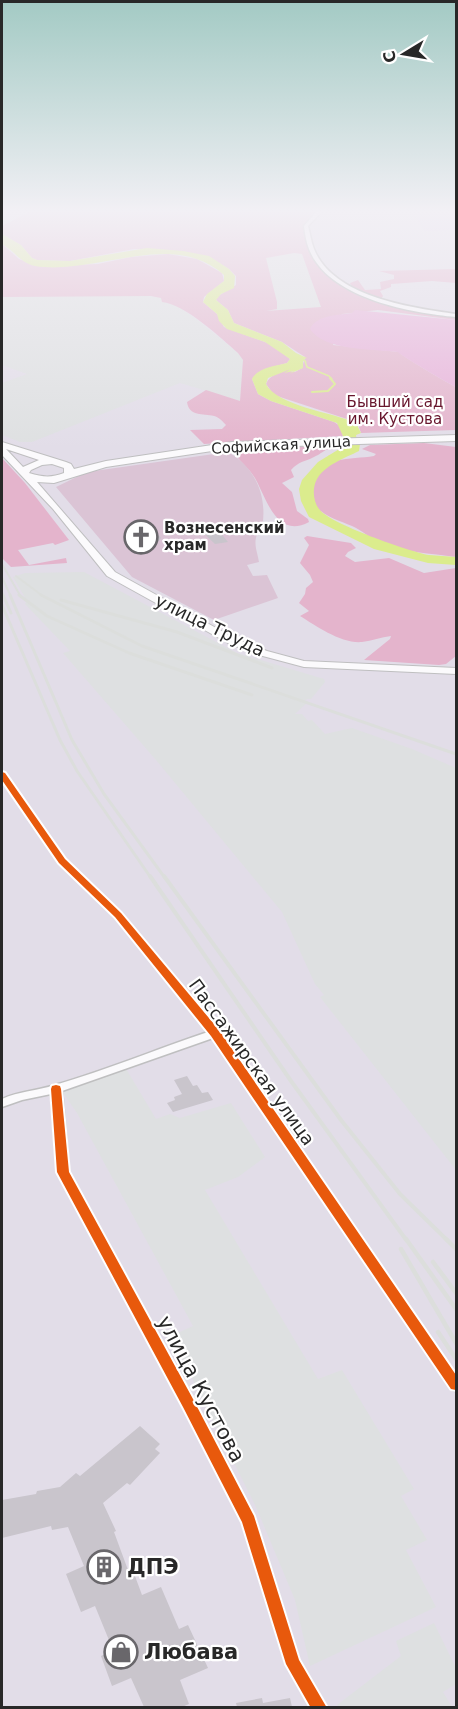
<svg xmlns="http://www.w3.org/2000/svg" width="458" height="1709" viewBox="0 0 458 1709" font-family="'DejaVu Sans',sans-serif">
	<style>
		.industrial { fill: #dee0e1 }
		.education { fill: #e0d1eb }
		.green { fill: #e4b4cc; fill-rule: evenodd }
		.cemetery { fill: #dbc4d5 }
		.pitch { fill: #e8b1d9 }
		.water { fill: #dbec8d }
		.lines { fill: none; stroke-linecap: round; stroke-linejoin: round }
		.stream-far1 { stroke: #dbec8d; stroke-width: 1.5 }
		.stream { stroke: #dbec8d; stroke-width: 2 }
		.river { fill: #dbec8d; fill-rule: evenodd }
		.building { fill: #c9c5cc }
		.street-casing { stroke: #bfbfc0; stroke-width: 3 }
		.secondary-casing { stroke: #bfbfc0; stroke-width: 2 }
		.street { fill: #fbfafc; fill-rule: evenodd }
		.secondary { fill: #fbfafc; fill-rule: evenodd }
		.rail-far3 { stroke: #dcdedc; stroke-width: 2 }
		.rail-far2 { stroke: #dcdedc; stroke-width: 3 }
		.rail-far1 { stroke: #dcdedc; stroke-width: 4 }
		.rail { stroke: #dcdedc; stroke-width: 4.5 }
		.cycleway-casing { stroke: #fff; stroke-width: 4 }
		.cycleway { fill: #e8590c; fill-rule: evenodd }
		.labels { text-anchor: middle; dominant-baseline: central; stroke-width: 4.5; stroke-linejoin: round; paint-order: stroke }
		.far-park-label { font-size: 15px; fill: #68162d; stroke: #fff }
		.far-street-label { font-size: 15px; fill: #282828; stroke: #fff }
		.far-poi-label { font-size: 15px; font-weight: bold; fill: #282828; stroke: #fff; text-anchor: start }
		.street-label { font-size: 18px; fill: #282828; stroke: #fff }
		.near-street-label { font-size: 21px; fill: #282828; stroke: #fff }
		.near-poi-label { font-size: 21px; font-weight: bold; fill: #282828; stroke: #fff; text-anchor: start }
	</style>
	<rect width="100%" height="100%" fill="#e2dde8"/>
	<path class="industrial" d="M294 253 302 254 322 307 266 311 276 309 277 302 265 258Z
		M138 295 165 298 195 318 238 353 243 360 240 401 180 383 32 442H20L2 435V383L27 374 2 365V297Z
		M84 572 237 653 324 679 325 682 311 699H307L305 701 308 702 295 714H302L308 721 312 720 325 734 352 728 412 749 456 768V1170L320 997 324 995 315 984 282 912 156 760 63 653 70 651 25 604 27 601 13 577 25 573Z
		M125 1067 156 1119 170 1114 180 1118 231 1103 265 1157 238 1177 205 1190 318 1379 342 1370 414 1489 401 1496 427 1540 406 1550 436 1607 310 1666 295 1600 256 1507 171 1336 193 1326 77 1113 61 1090Z
		M434 1623 456 1668V1684L443 1692 452 1707H339L337 1705 401 1656 396 1641Z"/>
	<path class="education" d="M405 210H456V230L424 231 415 214Z"/>
	<path class="green" d="M33 210H318L305 223C302 233 307 241 310 250 331 303 408 311 456 317V320L378 310 342 314 333 345 399 352C401 356 448 383 456 387V430L361 433 358 424 353 421 274 395 266 384C269 375 283 370 292 369L289 371 295 372 302 368 305 357 282 342 234 323 228 310 216 300 218 296 236 285V276L229 269 214 260 151 249H134L70 261 37 260 32 258 21 245 2 234V226ZM294 253 302 254 321 307 266 311 277 309V302L266 258Z
		M2 244 19 259 37 266 98 264 131 257 168 254 197 259 222 273 224 281 204 297 203 302 217 314 224 327 273 345 290 359 287 363 265 369 252 379 258 394 271 401 334 422 340 426 343 436 204 444 190 430 222 429 226 425C223 422 219 417 214 416 203 413 189 417 187 402L206 390 240 401 243 360 238 353C221 338 185 304 162 302L161 298 151 296 2 297Z
		M456 269V283L432 281 391 284V287L380 291 383 296 381 299H376L352 287 350 283 358 280 365 290 381 289 380 282 394 279V275L379 271Z
		M424 443 456 447V557C430 553 405 553 379 542 369 538 362 530 352 526 333 518 305 511 312 485 320 455 350 460 374 456L376 454 362 449 370 445Z
		M335 446 337 447C323 449 325 452 314 457 304 462 299 461 291 470L294 477 282 483 292 492 297 511 308 519 309 522C277 539 267 500 256 480 252 472 244 465 238 458L243 451 241 449 248 448Z
		M2 458 25 483 69 540 55 545 53 543 18 550 29 565 66 558 67 563 11 567 2 558Z
		M307 536 351 543 356 548 348 552 345 556 355 562 389 558 424 573 456 568V656L446 664 439 665 364 660 390 639 391 636C381 637 372 641 362 642 342 644 316 626 300 616L309 611 299 603 305 594 306 588 313 582 310 575 300 563 309 545 304 538Z"/>
	<path class="cemetery" d="M228 452C253 466 266 492 263 521 262 527 257 532 256 538 254 545 258 555 259 562L247 565 253 576 267 575 278 598 214 620 132 577 56 487 87 472Z"/>
	<path class="pitch" d="M355 310 456 320V387C448 383 401 356 398 352 374 349 324 351 310 329 316 315 339 315 352 313Z"/>
	<path class="water" d="M2 234 21 245 32 258 37 260 70 261 147 248 183 251 209 256 229 269 235 276 234 288 221 294 216 300 228 310 234 323 282 342 296 353 307 358 304 359 307 362 303 361V368L289 374 294 371 284 373 291 369 268 378 266 384C277 406 332 412 356 423L361 433 356 435 358 448 340 458 328 456 348 447 337 423 271 401 258 394 252 379C257 368 275 366 287 363L290 359 265 342 227 329 219 321 217 314 203 302 207 294 224 281V275C172 228 96 276 35 266 20 263 15 251 2 244Z"/>
	<g class="lines">
		<path class="stream-far1" d="M305 361 307 367 329 376 332 379"/>
		<path class="stream" d="M312 392 328 391 335 384 330 378"/>
		<path class="river" d="M354 440 360 444 359 451C345 458 325 465 317 479 312 488 313 501 319 509 328 523 410 552 429 555 438 556 447 556 456 557V565L428 563 374 549 309 517 301 501 299 489 302 480 318 462Z"/>
	</g>
	<path class="building" d="M214 523 221 531H219L228 542 215 544 196 526Z
		M151 526 161 538 154 546 144 544 139 537 134 538 129 532 135 527Z
		M187 1076 193 1086 197 1085 202 1093 208 1092 213 1100 173 1112 167 1103 175 1100 174 1097 182 1094 174 1080Z
		M140 1426 160 1444 155 1449 160 1453 130 1485 127 1483 103 1503 116 1531 114 1532 128 1570 132 1568 142 1595 161 1587 179 1629 188 1625 208 1668 180 1680 189 1704 182 1707H144L131 1678 112 1686 101 1656 113 1650 95 1606 81 1612 66 1574 84 1566 68 1527 52 1530 51 1526 2 1538V1500L36 1494 37 1491 60 1487 76 1473 80 1476Z
		M262 1698 263 1703 290 1698 292 1707H237L236 1703Z"/>
	<g class="lines">
		<defs>
			<path id="street" d="M318 210H323L308 226C310 233 311 242 314 249 333 297 412 308 456 314V317C410 313 328 298 309 249 306 242 305 233 304 226Z
				M2 772 5 773 65 859 121 913 219 1030 456 1375V1391L451 1389 213 1038 62 1091 69 1172 193 1399 254 1516 299 1660 327 1708H311L286 1664 242 1522 183 1407 57 1172 51 1094 22 1100 2 1107V1099C19 1091 37 1091 55 1085 107 1070 157 1049 208 1032L115 917 59 863 2 780Z"/>
			<path id="secondary" d="M456 435V441L232 448 106 467 54 483 37 482 115 572 236 639 267 651 304 661 456 668V674L304 667 259 655 228 643 107 576 53 509 2 455V442L66 462 71 464 74 469 106 461 232 442ZM6 449 39 460 23 467ZM52 464 64 468V473C51 478 43 477 29 473L31 470 42 465Z"/>
		</defs>
		<use href="#street" class="street-casing"/>
		<use href="#secondary" class="secondary-casing"/>
		<use href="#street" class="street"/>
		<use href="#secondary" class="secondary"/>
		<path class="rail-far3" d="M2 564 21 597
			M16 576 44 597
			M2 577 11 597
			M2 592 4 597"/>
		<path class="rail-far2" d="M3 595 11 613
			M10 595 72 740 104 794 165 878
			M19 595 47 616 129 653 252 695
			M41 595 142 646 456 754
			M61 600 177 632 272 668
			M2 605 60 740 77 771 151 878"/>
		<path class="rail-far1" d="M150 876 291 1081 407 1241
			M164 876 341 1120 400 1194 448 1241"/>
		<path class="rail" d="M406 1239 456 1309
			M446 1239 456 1249
			M401 1249 456 1343
			M433 1262 456 1293
			M438 1332 456 1359"/>
		<defs>
			<path id="cycleway" d="M2 772 5 773 65 859 121 913 219 1030 456 1375V1390L451 1389 211 1036 115 917 59 863 2 780Z
				M56 1085 60 1086 61 1089 69 1172 193 1399 254 1516 299 1660 327 1708H311L286 1664 242 1522 183 1407 57 1172 51 1089 52 1086Z"/>
		</defs>
		<use href="#cycleway" class="cycleway-casing"/>
		<use href="#cycleway" class="cycleway"/>
	</g>
	<linearGradient id="sky" x2="0" y2="1"><stop stop-color="#a3cac4"/><stop offset="0.47" stop-color="#f2f0f5"/><stop offset="1" stop-color="#f2f0f5" stop-opacity="0"/></linearGradient>
	<rect width="458" height="449" fill="url(#sky)"/>
	<defs>
		<symbol id="church-ring" viewBox="-11 -11 22 22"><circle r="9.5" fill="#fff" stroke="#69676b" stroke-width="1.5"/><path d="M-1.2-6h2.4v3.5h3.3v2.4h-3.3V6h-2.4V-.1h-3.3v-2.4h3.3Z" fill="#69676b"/></symbol>
		<symbol id="building-ring" viewBox="-11 -11 22 22"><circle r="9.5" fill="#fff" stroke="#69676b" stroke-width="1.5"/><path d="M-4-6H4V6H1V3H-1V6H-4ZM-2.5-4.3h1.7v1.8h-1.7ZM.8-4.3h1.7v1.8H.8ZM-2.5-1h1.7V.8h-1.7ZM.8-1h1.7V.8H.8Z" fill="#69676b"/></symbol>
		<symbol id="shop-ring" viewBox="-11 -11 22 22"><circle r="9.5" fill="#fff" stroke="#69676b" stroke-width="1.5"/><path d="M-5-2.5h2.3a2.7 3.5 0 0 1 5.4 0H5L5.5 6h-11ZM-1.5-2.5h3a1.5 2.3 0 0 0-3 0Z" fill="#69676b"/></symbol>
	</defs>
	<g fill-rule="evenodd">
		<use href="#church-ring" x="122" y="518" width="38" height="38"/>
		<use href="#building-ring" x="85" y="1548" width="38" height="38"/>
		<use href="#shop-ring" x="102" y="1633" width="38" height="38"/>
	</g>
	<g class="labels">
		<g class="far-park-label">
			<text x="395" y="402">Бывший сад<tspan x="395" dy="17">им. Кустова</tspan></text>
		</g>
		<g class="far-street-label">
			<text transform="translate(281 445) rotate(-3)">Софийская улица</text>
		</g>
		<g class="far-poi-label">
			<text x="164" y="528">Вознесенский<tspan x="164" dy="17">храм</tspan></text>
		</g>
		<g class="street-label">
			<text transform="translate(210 625) rotate(26)">улица Труда</text>
			<text transform="translate(252 1062) rotate(54)">Пассажирская улица</text>
		</g>
		<g class="near-street-label">
			<text transform="translate(201 1389) rotate(62)">улица Кустова</text>
		</g>
		<g class="near-poi-label">
			<text x="127" y="1567">ДПЭ</text>
			<text x="144" y="1652">Любава</text>
		</g>
	</g>
	<rect width="458" height="1709" fill="none" stroke="#282828" stroke-width="6"/>
	<g transform="translate(404 54) rotate(259)" stroke="#ffffff" stroke-width="4.5" paint-order="stroke">
	<path d="M0-4.5L10 22L0 15L-10 22Z" fill="#282828"/>
	<text y="-9" font-size="16" font-weight="bold" text-anchor="middle" fill="#282828">С</text>
	</g>
</svg>
